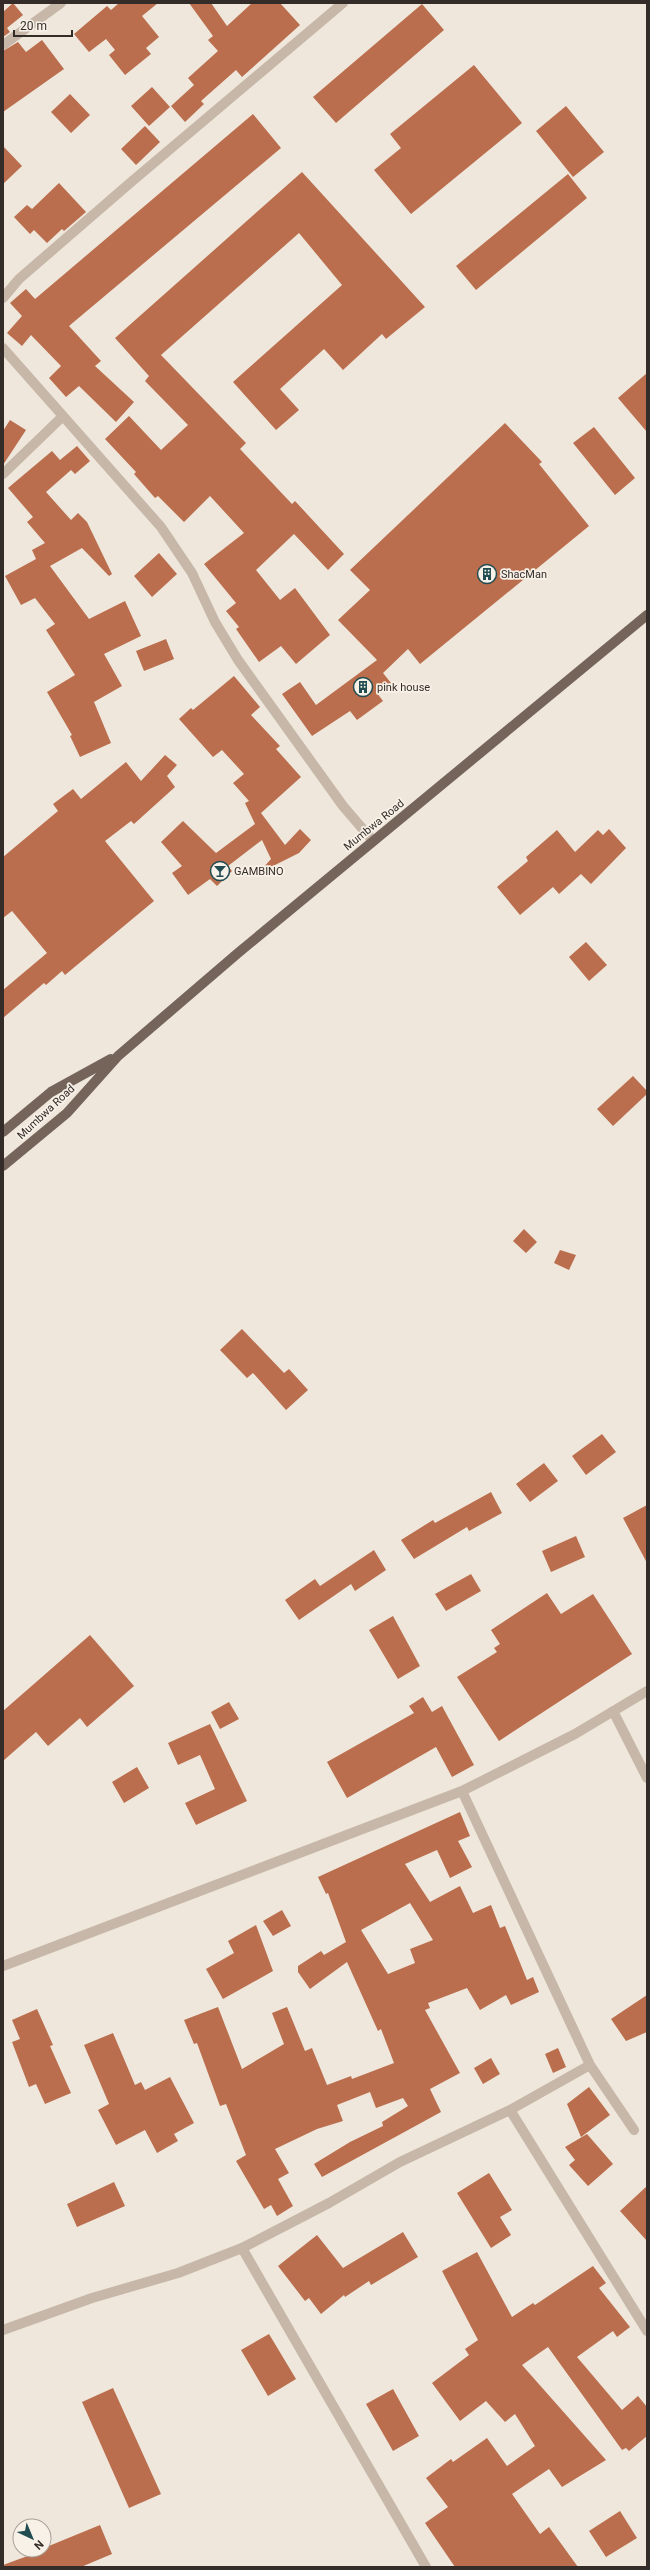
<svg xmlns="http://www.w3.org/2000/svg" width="650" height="2570" viewBox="0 0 650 2570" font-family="Roboto,sans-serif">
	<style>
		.building { fill: #ba6e4e; fill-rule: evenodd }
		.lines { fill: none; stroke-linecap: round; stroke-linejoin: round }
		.street { stroke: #c6b7a8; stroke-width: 10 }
		.primary { stroke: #74645a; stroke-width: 10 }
		.labels { text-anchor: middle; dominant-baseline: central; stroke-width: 3.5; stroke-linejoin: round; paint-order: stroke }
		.poi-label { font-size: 11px; fill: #342c28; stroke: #f7f1e7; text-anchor: start }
		.street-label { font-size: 11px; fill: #342c28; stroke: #f7f1e7 }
	</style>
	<rect width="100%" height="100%" fill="#efe7db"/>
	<path class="building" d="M13 3 23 15 7 28 10 32 3 37V12Z
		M119 3H158L142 16 159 37 146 48 151 54 125 75 109 55 115 50 106 39 89 52 74 34 107 6 111 10Z
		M189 3H211L227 26 252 3H280L300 25 242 77 236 70 201 101 204 104 185 122 171 106 194 85 188 78 218 51 208 40 213 36Z
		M422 4 444 30 336 123 313 97Z
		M42 40 64 69 3 112V51L18 42 26 52Z
		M474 65 522 123 411 214 374 170 401 148 390 134Z
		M152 87 170 107 149 126 131 106Z
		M70 94 90 115 71 133 51 112Z
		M566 106 604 152 573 177 536 131Z
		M253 114 281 148 69 326 101 361 95 366 134 402 116 422 79 386 66 397 49 378 61 366 31 335 22 346 7 333 22 316 10 303 26 289 35 299Z
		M145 126 160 142 136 165 121 149Z
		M3 146 22 166 3 184Z
		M302 172 425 307 386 339 382 334 343 370 324 349 280 389 299 410 276 430 233 382 342 285 299 233 161 355 246 443 240 449 292 504 295 501 344 554 328 570 294 534 256 570 280 600 295 588 330 635 296 664 281 646 259 662 236 629 239 627 226 611 236 603 204 564 244 533 210 496 184 522 158 496 155 498 134 474 136 472 105 439 129 416 161 450 188 425 145 381 149 376 115 338Z
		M568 174 587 198 476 290 456 266Z
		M59 183 86 212 64 231 62 229 47 243 34 230 30 234 14 217 27 205 32 209Z
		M647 373V432L618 398Z
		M10 420 26 430 3 465V431Z
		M505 423 542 462 539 464 589 526 420 664 408 649 383 673 391 683 377 693 383 701 357 720 350 711 312 736 282 694 300 682 316 705 377 660 338 620 370 590 350 570Z
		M594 427 635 478 615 495 573 443Z
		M77 446 90 461 75 474 71 470 46 492 71 520 78 513 87 522 112 574 109 576 82 548 50 566 89 619 125 601 141 636 104 654 122 686 94 702 111 743 80 757 70 736 72 735 47 692 75 675 46 630 55 624 35 598 21 605 5 576 36 559 32 550 45 543 27 522 33 517 8 488 52 451 60 460Z
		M159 553 177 574 152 597 134 576Z
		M166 639 174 659 144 671 136 651Z
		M234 676 260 707 251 715 280 746 276 749 301 777 261 813 285 845 300 829 311 840 299 853 263 871 262 869 271 859 262 840 228 866 232 871 217 886 210 879 188 895 172 873 182 866 161 842 183 821 216 853 255 824 245 803 249 801 233 783 244 774 222 750 213 757 179 719 191 708 193 710Z
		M165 755 177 765 167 776 175 787 134 824 131 821 105 841 154 901 65 975 62 971 46 985 44 983 3 1018V990L47 953 12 911 3 918V857L58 811 53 804 73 789 81 799 126 762 141 781Z
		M609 829 626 848 591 884 581 874 559 894 553 887 520 915 497 887 528 861 526 857 557 830 575 852 598 830 603 835Z
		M586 942 607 965 589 981 569 957Z
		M633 1076 647 1091V1094L613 1126 597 1109Z
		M524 1229 537 1242 526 1253 513 1241Z
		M560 1250 576 1255 569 1270 554 1263Z
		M242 1329 284 1373 289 1369 308 1390 286 1410 253 1373 247 1378 220 1350Z
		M602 1434 616 1452 586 1475 572 1456Z
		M544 1463 558 1481 530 1502 516 1484Z
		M491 1492 502 1513 469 1531 467 1527 414 1559 401 1540 433 1520 435 1523Z
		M647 1505V1563L623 1518Z
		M576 1536 585 1557 551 1572 542 1551Z
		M374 1550 386 1570 355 1591 351 1584 299 1620 285 1600 315 1579 320 1586Z
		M471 1574 481 1591 446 1611 435 1594Z
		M547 1593 561 1614 593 1594 632 1654 499 1741 457 1677 497 1652 494 1648 500 1644 491 1630Z
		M393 1616 420 1666 398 1679 369 1630Z
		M90 1635 134 1686 87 1727 80 1718 48 1746 36 1732 3 1761V1711Z
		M423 1697 432 1712 442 1706 474 1765 452 1777 436 1747 347 1798 327 1762 414 1713 409 1706Z
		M229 1702 239 1719 220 1729 211 1712Z
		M210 1724 247 1801 196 1825 185 1803 215 1789 200 1755 178 1765 168 1743Z
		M137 1767 149 1788 124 1803 112 1782Z
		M460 1812 470 1836 458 1841 472 1867 450 1878 437 1850 405 1864 430 1902 460 1886 473 1913 491 1905 500 1928 505 1926 527 1980 533 1977 539 1992 511 2005 506 1995 480 2010 467 1988 428 2003 430 2008 425 2010 460 2073 430 2089 441 2112 322 2177 314 2164 350 2142 383 2126 382 2122 408 2106 403 2098 376 2108 370 2092 337 2105 343 2121 317 2129 275 2149 289 2173 278 2179 293 2206 277 2216 271 2205 264 2209 236 2161 246 2155 226 2104 220 2106 197 2043 194 2044 184 2020 218 2007 242 2069 284 2044 272 2013 287 2007 305 2051 312 2048 327 2085 351 2076 352 2079 394 2063 381 2029 378 2031 347 1962 310 1989 298 1972V1966L321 1951 324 1955 346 1942 328 1893 326 1894 318 1877ZM410 1903 433 1940 410 1949 415 1963 388 1974 361 1930Z
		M282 1910 291 1926 273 1936 263 1921Z
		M256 1925 273 1971 223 1999 206 1969 234 1953 228 1941Z
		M647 1995V2032L626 2041 611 2019Z
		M37 2009 53 2045 50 2046 71 2093 45 2104 36 2084 29 2087 12 2042 20 2039 12 2020Z
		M113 2033 135 2085 141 2082 145 2090 170 2077 194 2123 174 2134 178 2141 157 2153 145 2130 116 2145 98 2110 109 2104 84 2045Z
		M558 2048 566 2067 553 2073 545 2054Z
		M491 2058 500 2074 483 2084 474 2068Z
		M589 2087 610 2115 581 2137 567 2104Z
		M587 2134 613 2164 588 2186 569 2165 575 2160 565 2147Z
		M489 2173 512 2210 500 2217 511 2235 491 2248 457 2193Z
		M114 2182 125 2206 77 2227 67 2204Z
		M647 2186V2241L620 2211Z
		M403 2232 418 2257 371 2285 369 2281 345 2297 344 2295 321 2314 309 2298 305 2301 278 2266 317 2235 343 2268Z
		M477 2252 512 2317 533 2303 535 2305 593 2266 606 2283 599 2288 630 2327 617 2337 613 2331 577 2357 622 2410 638 2396 647 2407V2436L629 2451 626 2448 622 2450 548 2347 522 2365 606 2460 562 2487 549 2469 512 2494 540 2534 549 2527 578 2567H455L425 2523 448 2507 426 2478 451 2459 453 2462 487 2438 507 2466 535 2446 515 2414 505 2422 486 2401 460 2421 432 2383 469 2355 465 2349 478 2340 442 2271Z
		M269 2334 296 2379 268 2396 241 2350Z
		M113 2388 161 2494 129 2508 82 2402Z
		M393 2389 419 2436 393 2451 366 2404Z
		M620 2511 637 2538 606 2557 589 2531Z
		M100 2525 112 2554 81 2567H3V2565L44 2550V2548Z"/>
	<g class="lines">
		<path class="street" d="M3 45 61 3
			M3 298 19 279 130 183 343 3
			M3 348 161 527 192 573 215 622 238 660 343 806 373 841
			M3 474 62 417
			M613 1711 647 1778
			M462 1791 590 2065 634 2130
			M3 1966 462 1791 575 1734 647 1691
			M510 2110 647 2331
			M242 2248 426 2567
			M3 2330 92 2298 178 2273 242 2248 329 2203 400 2162 510 2110 590 2065"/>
		<path class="primary" d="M3 1132 51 1092 111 1059
			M3 1166 67 1113 118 1056 238 953 647 615"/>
	</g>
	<defs>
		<symbol id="building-ring" viewBox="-11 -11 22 22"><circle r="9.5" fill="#f7f1e7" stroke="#214c51" stroke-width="1.5"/><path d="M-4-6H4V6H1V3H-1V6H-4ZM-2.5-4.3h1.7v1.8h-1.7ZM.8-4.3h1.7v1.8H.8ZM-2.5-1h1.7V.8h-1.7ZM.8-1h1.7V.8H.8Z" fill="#214c51"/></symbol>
		<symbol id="bar-ring" viewBox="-11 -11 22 22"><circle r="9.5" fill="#f7f1e7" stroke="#214c51" stroke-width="1.5"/><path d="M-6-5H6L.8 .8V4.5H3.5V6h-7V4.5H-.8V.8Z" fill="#214c51"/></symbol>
	</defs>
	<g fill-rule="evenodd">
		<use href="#building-ring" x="476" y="563" width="22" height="22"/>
		<use href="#building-ring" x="352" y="676" width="22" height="22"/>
		<use href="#bar-ring" x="209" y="860" width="22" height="22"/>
	</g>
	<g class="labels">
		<g class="poi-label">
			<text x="501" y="574">ShacMan</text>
			<text x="377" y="687">pink house</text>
			<text x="234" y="871">GAMBINO</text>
		</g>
		<g class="street-label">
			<text transform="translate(374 825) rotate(-39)">Mumbwa Road</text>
			<text transform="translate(46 1112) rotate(-43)">Mumbwa Road</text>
		</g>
	</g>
	<rect width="650" height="2570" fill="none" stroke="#342c28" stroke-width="8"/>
	<g transform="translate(32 2538) rotate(136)"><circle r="19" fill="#f7f1e7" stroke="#a9a29b"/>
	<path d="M0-3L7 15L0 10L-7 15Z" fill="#214c51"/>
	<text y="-6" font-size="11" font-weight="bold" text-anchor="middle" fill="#342c28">N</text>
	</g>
	<path d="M14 30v6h58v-6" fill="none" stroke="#342c28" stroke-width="2"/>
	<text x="20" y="30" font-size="12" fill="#342c28" stroke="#f7f1e7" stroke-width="3" paint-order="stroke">20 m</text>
</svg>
